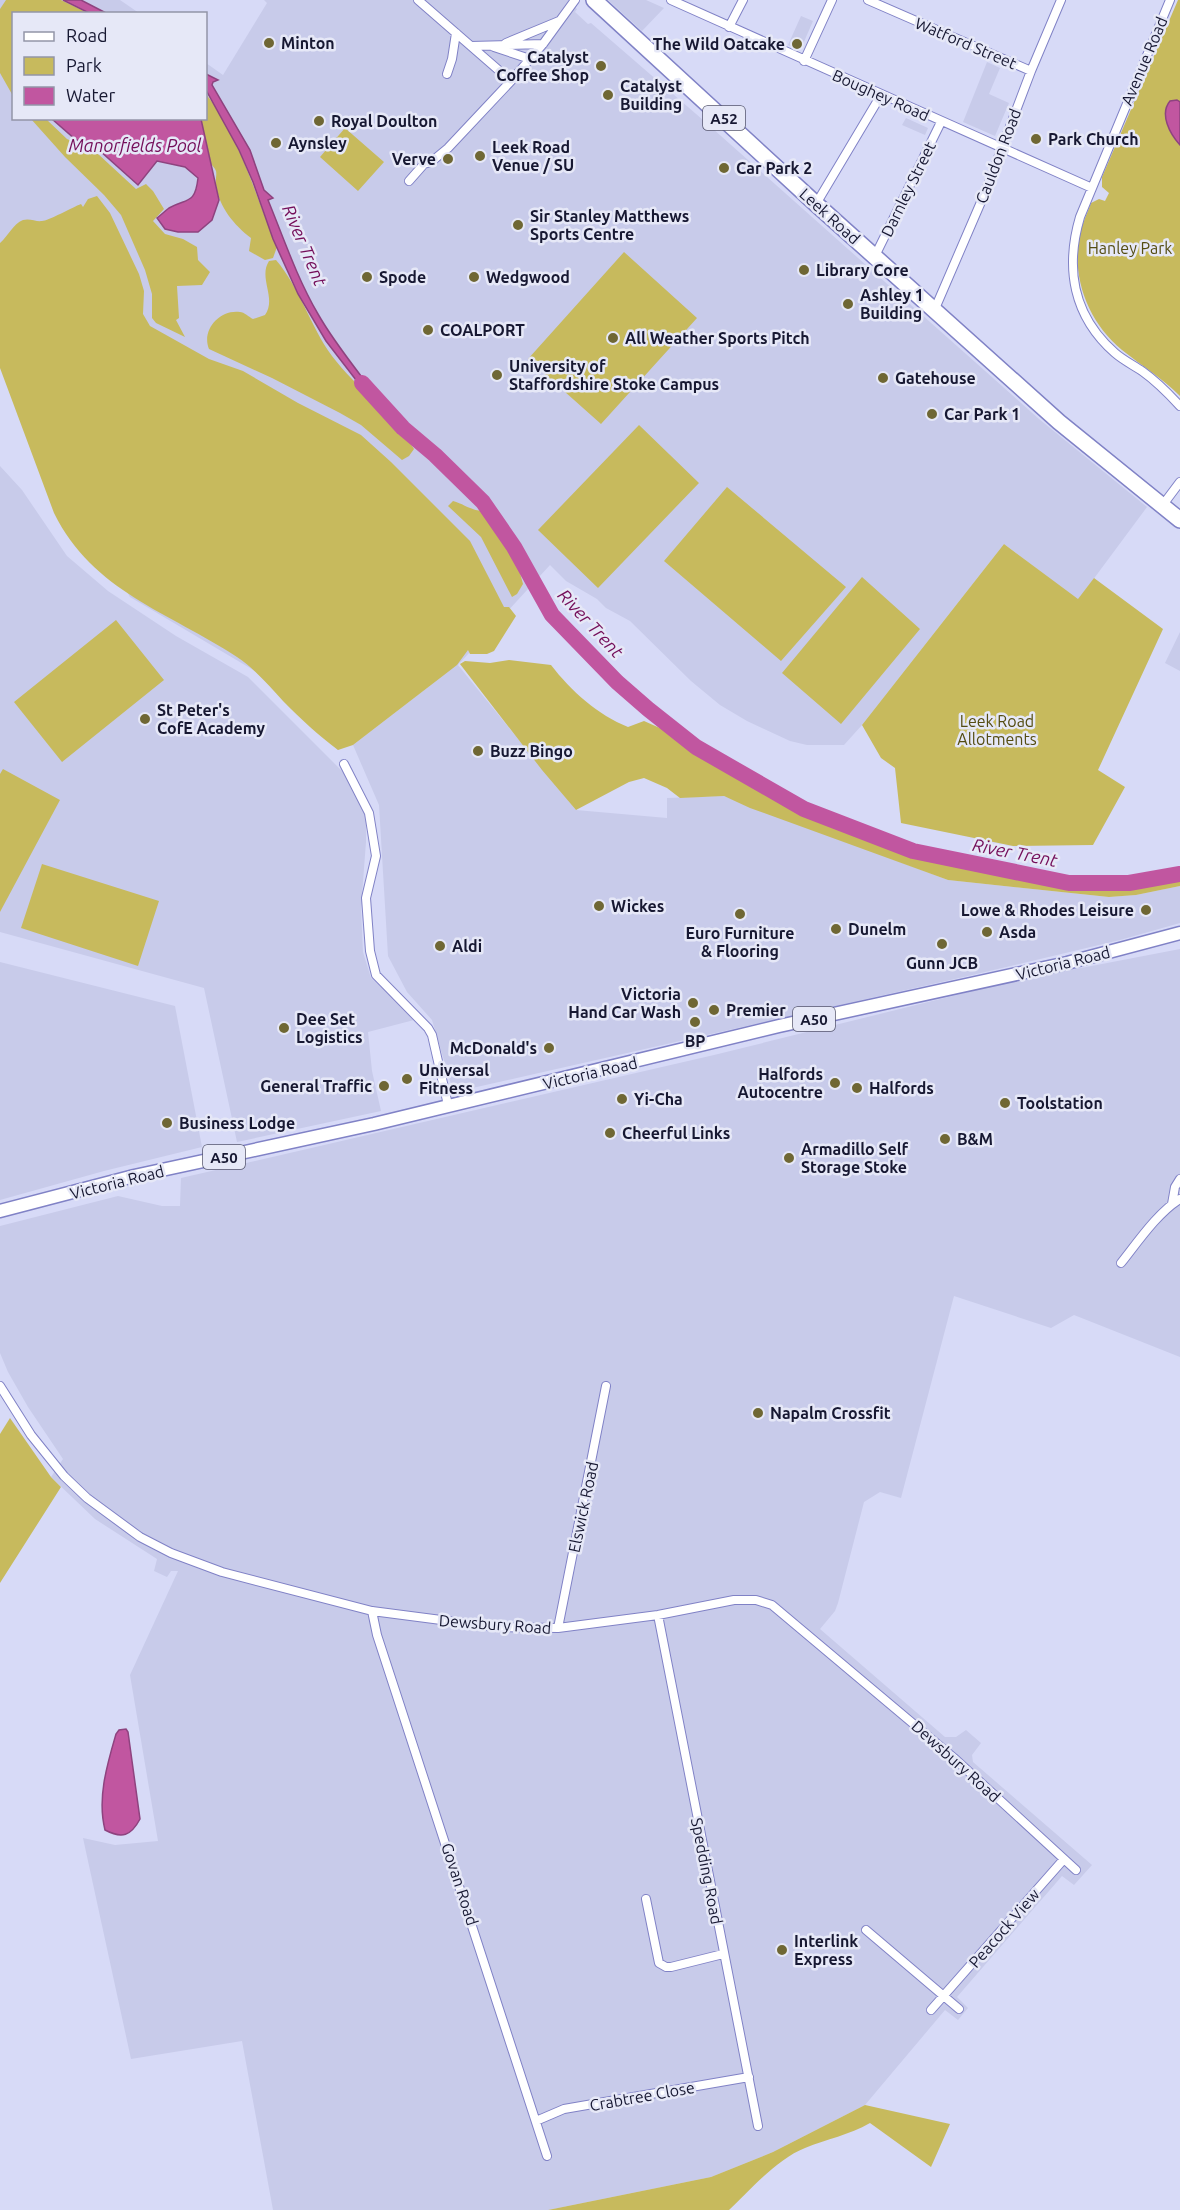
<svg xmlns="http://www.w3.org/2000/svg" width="1180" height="2210" viewBox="0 0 1180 2210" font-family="Ubuntu,sans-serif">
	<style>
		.built { fill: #c8cbea }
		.green { fill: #c7ba5d }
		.water { fill: #c156a0; stroke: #8e437f; stroke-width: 1.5 }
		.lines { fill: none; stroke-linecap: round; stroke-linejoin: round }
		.river { stroke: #c156a0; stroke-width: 16 }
		.street-casing { stroke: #8082c6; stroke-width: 10 }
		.primary-casing { stroke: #8082c6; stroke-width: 15 }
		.highway-casing { stroke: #8082c6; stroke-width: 18 }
		.street { stroke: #fff; stroke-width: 8 }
		.primary { stroke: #fff; stroke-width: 12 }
		.highway { stroke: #fff; stroke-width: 15 }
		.poi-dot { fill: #6f6734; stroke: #e6e8f7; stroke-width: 2 }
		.labels { text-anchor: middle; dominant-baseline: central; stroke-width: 5; stroke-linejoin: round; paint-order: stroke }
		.shield { fill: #e6e8f7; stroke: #55566d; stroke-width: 1.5 }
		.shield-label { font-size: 15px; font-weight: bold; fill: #171832 }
		.poi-label { font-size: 16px; font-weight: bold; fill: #171832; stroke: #e6e8f7; text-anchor: start }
		.street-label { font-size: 16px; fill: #171832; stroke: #e6e8f7 }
		.park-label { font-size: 16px; fill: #544c12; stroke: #e6e8f7 }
		.water-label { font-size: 18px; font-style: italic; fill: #740e5a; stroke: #e6e8f7 }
	</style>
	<rect width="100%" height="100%" fill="#d7daf7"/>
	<path class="built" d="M0 0H120L139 13 14 14V118H206V63L223 75 267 3 264 0H568L577 9 575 12 588 24 591 23 703 120 1039 419 1147 507 1078 600 1004 544 862 725 844 745H807L790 741 747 721 720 705 691 681 630 621 606 608 597 599 566 581 550 565 458 665 576 810 667 818V798L724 796 948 880 1109 897 1136 895 1180 886V923L1120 940 968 976 459 1091 451 1084 432 1020 407 992 388 956 379 805 353 745 436 681 338 750 296 713 255 671 130 597 0 367Z
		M608 0H646L664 8 642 31Z
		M801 16 813 21 800 51 788 45Z
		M987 62 1000 68 989 94 1009 103 995 136 963 122Z
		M906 118 928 128 925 135 902 125Z
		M0 466 22 490 67 556 108 591 176 636 248 677 348 777 366 813V842L361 908 363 952 371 978 394 999 414 1020 368 1032 372 1071 381 1111 237 1142 204 988 0 932Z
		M1180 632V671L1165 663Z
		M1180 949V1357L1074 1315 1051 1328 954 1296 901 1498 880 1492 864 1502 838 1603 835 1611 820 1629 945 1737H956L966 1730 981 1743 972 1755 973 1762 1092 1865 1074 1885 1062 1876 957 1997 968 2008 958 2020 945 2010 865 2105 773 2152 711 2177 548 2210H273L242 2041 131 2059 83 1838 115 1845 158 1841 130 1675 178 1571H171L167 1577 154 1571 157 1559 95 1519 51 1477 63 1459 28 1407 8 1372 0 1353V1226L118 1196 162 1206H180L181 1178 714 1055 1013 981Z
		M0 962 175 1006 202 1147 104 1171 0 1200Z"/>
	<path class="green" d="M6 0H61L88 13 14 14 13 96 0 73V9Z
		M1178 0H1180V396C1162 378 1142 366 1122 350 1089 323 1072 280 1079 238 1081 226 1087 214 1091 203L1099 199 1105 201 1109 193 1102 187V177Z
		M206 94C241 138 255 196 277 247L273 258 265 260 249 251 251 238C234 225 219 207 216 185 215 181 217 175 216 171 213 161 168 128 157 119L206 118Z
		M31 119H46L67 139 97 153 136 189 146 184 153 191 164 209 153 221 165 234 183 239 197 247 198 260 210 272 202 285 177 286 179 318 176 320 185 337 156 323 152 318V294L145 270 121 215 104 195 65 157Z
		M345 128 384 162 358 191 320 157Z
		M97 196 110 213 139 274 144 291 143 314 150 326 209 359 243 371 298 403 361 435 391 462 470 541 504 607H509L516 616 494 651 487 654H470L468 650 457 665 353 745 338 750C318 735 301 719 283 701 269 686 255 669 237 657 169 612 93 592 54 513L0 368V243C8 236 13 224 23 220 30 218 36 222 42 221 48 221 73 207 81 204L83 207 88 199Z
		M624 252 697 318 601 424 528 359Z
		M276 260C300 288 310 326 332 356 357 389 392 412 414 449L409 456 402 460 361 425 340 413 272 378 209 349C201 330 220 309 240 312 244 312 249 317 253 319L265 315C277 298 258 278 269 261Z
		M639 425 699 483 598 588 538 530Z
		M727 487 846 587 781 661 664 561Z
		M453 501C464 504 470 510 482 511 501 531 517 557 523 584L517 594 512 597 481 537 448 506Z
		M1004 544 1078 599 1094 578 1163 629 1098 770 1125 787 1093 845 1013 846 901 823 895 768 881 758 862 725Z
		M862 577 920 629 841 724 782 673Z
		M116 620 164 680 62 762 14 702Z
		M509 660 551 665C571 691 598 715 628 727L644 721 662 729 721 769 806 814 860 838 916 857 956 867 1087 887H1132L1180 877V886L1136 895 1109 897 948 880 750 808 724 796 680 798 667 788 644 778 629 782 576 810 542 770 460 664 465 661 490 663Z
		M3 769 60 800 0 912V774Z
		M42 864 159 901 138 966 21 928Z
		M10 1418 51 1477 61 1487 0 1583V1434Z
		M865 2105 950 2124 931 2167 870 2123C849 2135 827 2139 805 2148 777 2159 750 2190 729 2210H548L711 2177 773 2152Z"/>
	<path class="water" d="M63 0H81L106 13H89Z
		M206 74 218 80 213 82 212 85 250 150 264 190 273 198 268 200C284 239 297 278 318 314 335 344 357 370 377 397L373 402 326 341 298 294 273 239 253 182 239 150 206 90Z
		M1177 100 1180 102V145C1170 134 1159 114 1170 101Z
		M52 119H201L219 200 212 220 198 232H178L165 229 157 218C161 215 165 211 169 208 187 198 195 205 198 178L185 167 157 161 138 185 100 151 75 139Z
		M126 1729 128 1732 140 1819C131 1836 122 1839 105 1830 97 1798 107 1765 116 1734L119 1730Z"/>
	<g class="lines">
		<path class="river" d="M362 383 403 428 435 455 483 502 514 547 552 615 617 682 648 709 696 747 804 809 913 851 1069 883H1129L1180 874"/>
		<defs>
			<path id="street" d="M418 0 511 81
				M671 0 1092 188
				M868 0 1031 71
				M1170 0 1080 217C1065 268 1073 316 1115 353 1123 360 1133 365 1142 371 1156 381 1168 393 1180 406
				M729 27 743 0
				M506 43 559 21
				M471 46 543 44
				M494 47 530 59
				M804 61 832 0
				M447 74 452 59 456 33
				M409 181 424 164 431 162 448 148 511 81 543 44 575 0
				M816 204 881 95
				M875 256 941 122
				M934 311 984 195 1031 71 1061 0
				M1162 506 1180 482
				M344 764 369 813 376 856 366 898 370 951 376 975 428 1028 432 1035 448 1105
				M1172 1204 1175 1187 1180 1179
				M1121 1263C1137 1243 1158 1212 1180 1199
				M0 1386 31 1435 64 1476 87 1498 140 1537 171 1553 222 1572 372 1611 495 1627 558 1628 658 1615 734 1600H756L772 1605 954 1758 1076 1870
				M372 1611 377 1635 547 2156
				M658 1615 758 2126
				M558 1628 606 1386
				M646 1899 659 1963 666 1967H671L723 1954
				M866 1930 959 2009
				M931 2010 1064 1859
				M536 2121 564 2109 749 2077"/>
			<path id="primary" d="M0 1211 134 1176 374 1124 779 1026 1067 963 1180 933"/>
			<path id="highway" d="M594 0 816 204 1059 422 1180 520"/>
		</defs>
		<use href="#street" class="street-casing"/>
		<use href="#primary" class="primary-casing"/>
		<use href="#highway" class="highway-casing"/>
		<use href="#street" class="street"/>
		<use href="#primary" class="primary"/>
		<use href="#highway" class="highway"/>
	</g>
	<g class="poi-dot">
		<circle cx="269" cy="43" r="6"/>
		<circle cx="797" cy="44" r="6"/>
		<circle cx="601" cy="66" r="6"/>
		<circle cx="608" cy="95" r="6"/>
		<circle cx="319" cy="121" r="6"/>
		<circle cx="1036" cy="139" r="6"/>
		<circle cx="276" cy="143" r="6"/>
		<circle cx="480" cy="156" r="6"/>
		<circle cx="448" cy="159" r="6"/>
		<circle cx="724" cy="168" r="6"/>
		<circle cx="518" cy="225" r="6"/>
		<circle cx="804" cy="270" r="6"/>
		<circle cx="367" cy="277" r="6"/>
		<circle cx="474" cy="277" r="6"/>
		<circle cx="848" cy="304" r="6"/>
		<circle cx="428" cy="330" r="6"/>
		<circle cx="613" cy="338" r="6"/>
		<circle cx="497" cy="375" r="6"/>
		<circle cx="883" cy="378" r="6"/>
		<circle cx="932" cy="414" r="6"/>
		<circle cx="145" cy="719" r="6"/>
		<circle cx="478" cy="751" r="6"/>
		<circle cx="599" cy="906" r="6"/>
		<circle cx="1146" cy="910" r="6"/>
		<circle cx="740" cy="914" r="6"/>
		<circle cx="836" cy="929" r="6"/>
		<circle cx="987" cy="932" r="6"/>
		<circle cx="942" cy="944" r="6"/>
		<circle cx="440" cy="946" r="6"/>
		<circle cx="693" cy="1003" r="6"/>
		<circle cx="714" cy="1010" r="6"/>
		<circle cx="695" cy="1022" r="6"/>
		<circle cx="284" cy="1028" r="6"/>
		<circle cx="549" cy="1048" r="6"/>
		<circle cx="407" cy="1079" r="6"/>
		<circle cx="835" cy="1083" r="6"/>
		<circle cx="384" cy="1086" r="6"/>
		<circle cx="857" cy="1088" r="6"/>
		<circle cx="622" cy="1099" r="6"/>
		<circle cx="1005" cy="1103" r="6"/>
		<circle cx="167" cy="1123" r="6"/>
		<circle cx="610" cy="1133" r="6"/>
		<circle cx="945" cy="1139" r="6"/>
		<circle cx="789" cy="1158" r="6"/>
		<circle cx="758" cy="1413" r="6"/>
		<circle cx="782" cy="1950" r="6"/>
	</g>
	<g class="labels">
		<g class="shield">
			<rect x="703" y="106" width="42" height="24" rx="4.5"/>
			<rect x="793" y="1007" width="42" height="24" rx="4.5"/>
			<rect x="203" y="1145" width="42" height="24" rx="4.5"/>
		</g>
		<g class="shield-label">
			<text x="724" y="118">A52</text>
			<text x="814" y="1019">A50</text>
			<text x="224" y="1157">A50</text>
		</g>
		<g class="poi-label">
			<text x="281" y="43">Minton</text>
			<text x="785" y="44" text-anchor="end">The Wild Oatcake</text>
			<text x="589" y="57" text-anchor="end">Catalyst<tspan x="589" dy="18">Coffee Shop</tspan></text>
			<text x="620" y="86">Catalyst<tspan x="620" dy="18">Building</tspan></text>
			<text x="331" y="121">Royal Doulton</text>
			<text x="1048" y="139">Park Church</text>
			<text x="288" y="143">Aynsley</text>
			<text x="492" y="147">Leek Road<tspan x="492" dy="18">Venue / SU</tspan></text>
			<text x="436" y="159" text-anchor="end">Verve</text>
			<text x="736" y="168">Car Park 2</text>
			<text x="530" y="216">Sir Stanley Matthews<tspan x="530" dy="18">Sports Centre</tspan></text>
			<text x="816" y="270">Library Core</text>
			<text x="379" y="277">Spode</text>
			<text x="486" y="277">Wedgwood</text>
			<text x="860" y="295">Ashley 1<tspan x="860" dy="18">Building</tspan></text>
			<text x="440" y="330">COALPORT</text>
			<text x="625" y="338">All Weather Sports Pitch</text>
			<text x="509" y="366">University of<tspan x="509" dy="18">Staffordshire Stoke Campus</tspan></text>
			<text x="895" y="378">Gatehouse</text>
			<text x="944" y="414">Car Park 1</text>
			<text x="157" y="710">St Peter's<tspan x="157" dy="18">CofE Academy</tspan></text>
			<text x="490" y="751">Buzz Bingo</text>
			<text x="611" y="906">Wickes</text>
			<text x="1134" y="910" text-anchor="end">Lowe &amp; Rhodes Leisure</text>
			<text x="848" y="929">Dunelm</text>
			<text x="999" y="932">Asda</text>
			<text x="740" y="933" text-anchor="middle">Euro Furniture<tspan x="740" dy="18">&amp; Flooring</tspan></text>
			<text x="452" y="946">Aldi</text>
			<text x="942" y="963" text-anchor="middle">Gunn JCB</text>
			<text x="681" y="994" text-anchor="end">Victoria<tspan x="681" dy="18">Hand Car Wash</tspan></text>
			<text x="726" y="1010">Premier</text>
			<text x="296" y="1019">Dee Set<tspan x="296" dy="18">Logistics</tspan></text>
			<text x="695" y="1041" text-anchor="middle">BP</text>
			<text x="537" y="1048" text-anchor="end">McDonald's</text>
			<text x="419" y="1070">Universal<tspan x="419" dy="18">Fitness</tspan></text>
			<text x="823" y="1074" text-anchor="end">Halfords<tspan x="823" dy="18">Autocentre</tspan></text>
			<text x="372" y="1086" text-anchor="end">General Traffic</text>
			<text x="869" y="1088">Halfords</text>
			<text x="634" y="1099">Yi-Cha</text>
			<text x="1017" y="1103">Toolstation</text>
			<text x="179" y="1123">Business Lodge</text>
			<text x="622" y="1133">Cheerful Links</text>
			<text x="957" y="1139">B&amp;M</text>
			<text x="801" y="1149">Armadillo Self<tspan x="801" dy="18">Storage Stoke</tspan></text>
			<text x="770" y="1413">Napalm Crossfit</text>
			<text x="794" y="1941">Interlink<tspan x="794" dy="18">Express</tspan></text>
		</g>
		<g class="street-label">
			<text transform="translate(966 43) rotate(23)">Watford Street</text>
			<text transform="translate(1144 61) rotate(-67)">Avenue Road</text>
			<text transform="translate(881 95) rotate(24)">Boughey Road</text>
			<text transform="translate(998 156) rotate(-69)">Cauldon Road</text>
			<text transform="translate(908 189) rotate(-64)">Darnley Street</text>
			<text transform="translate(830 216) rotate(42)">Leek Road</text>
			<text transform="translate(1063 963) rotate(-14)">Victoria Road</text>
			<text transform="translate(590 1073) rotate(-13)">Victoria Road</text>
			<text transform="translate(117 1182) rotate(-14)">Victoria Road</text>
			<text transform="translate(583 1507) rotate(-78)">Elswick Road</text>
			<text transform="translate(495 1624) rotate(4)">Dewsbury Road</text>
			<text transform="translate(956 1761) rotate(42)">Dewsbury Road</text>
			<text transform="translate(707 1871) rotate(79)">Spedding Road</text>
			<text transform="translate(460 1884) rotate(72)">Govan Road</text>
			<text transform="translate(1004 1928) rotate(-49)">Peacock View</text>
			<text transform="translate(642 2096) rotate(-10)">Crabtree Close</text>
		</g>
		<g class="park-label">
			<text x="1130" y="248">Hanley Park</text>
			<text x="997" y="721">Leek Road<tspan x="997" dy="18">Allotments</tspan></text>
		</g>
		<g class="water-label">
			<text x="135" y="145">Manorfields Pool</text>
			<text transform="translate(305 245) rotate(67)">River Trent</text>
			<text transform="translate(591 623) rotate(47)">River Trent</text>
			<text transform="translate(1015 852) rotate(11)">River Trent</text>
		</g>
	</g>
	<rect x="12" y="12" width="195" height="108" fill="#e6e8f7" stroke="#9395a8" stroke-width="1.5"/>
	<rect x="24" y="32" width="30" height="9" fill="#ffffff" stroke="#9395a8" stroke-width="1.5"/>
	<text x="66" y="42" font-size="18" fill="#171832">Road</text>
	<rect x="24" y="57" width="30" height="18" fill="#c7ba5d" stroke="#9395a8" stroke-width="1.5"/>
	<text x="66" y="72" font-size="18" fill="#171832">Park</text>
	<rect x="24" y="87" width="30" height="18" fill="#c156a0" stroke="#9395a8" stroke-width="1.5"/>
	<text x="66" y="102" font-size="18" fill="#171832">Water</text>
</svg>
